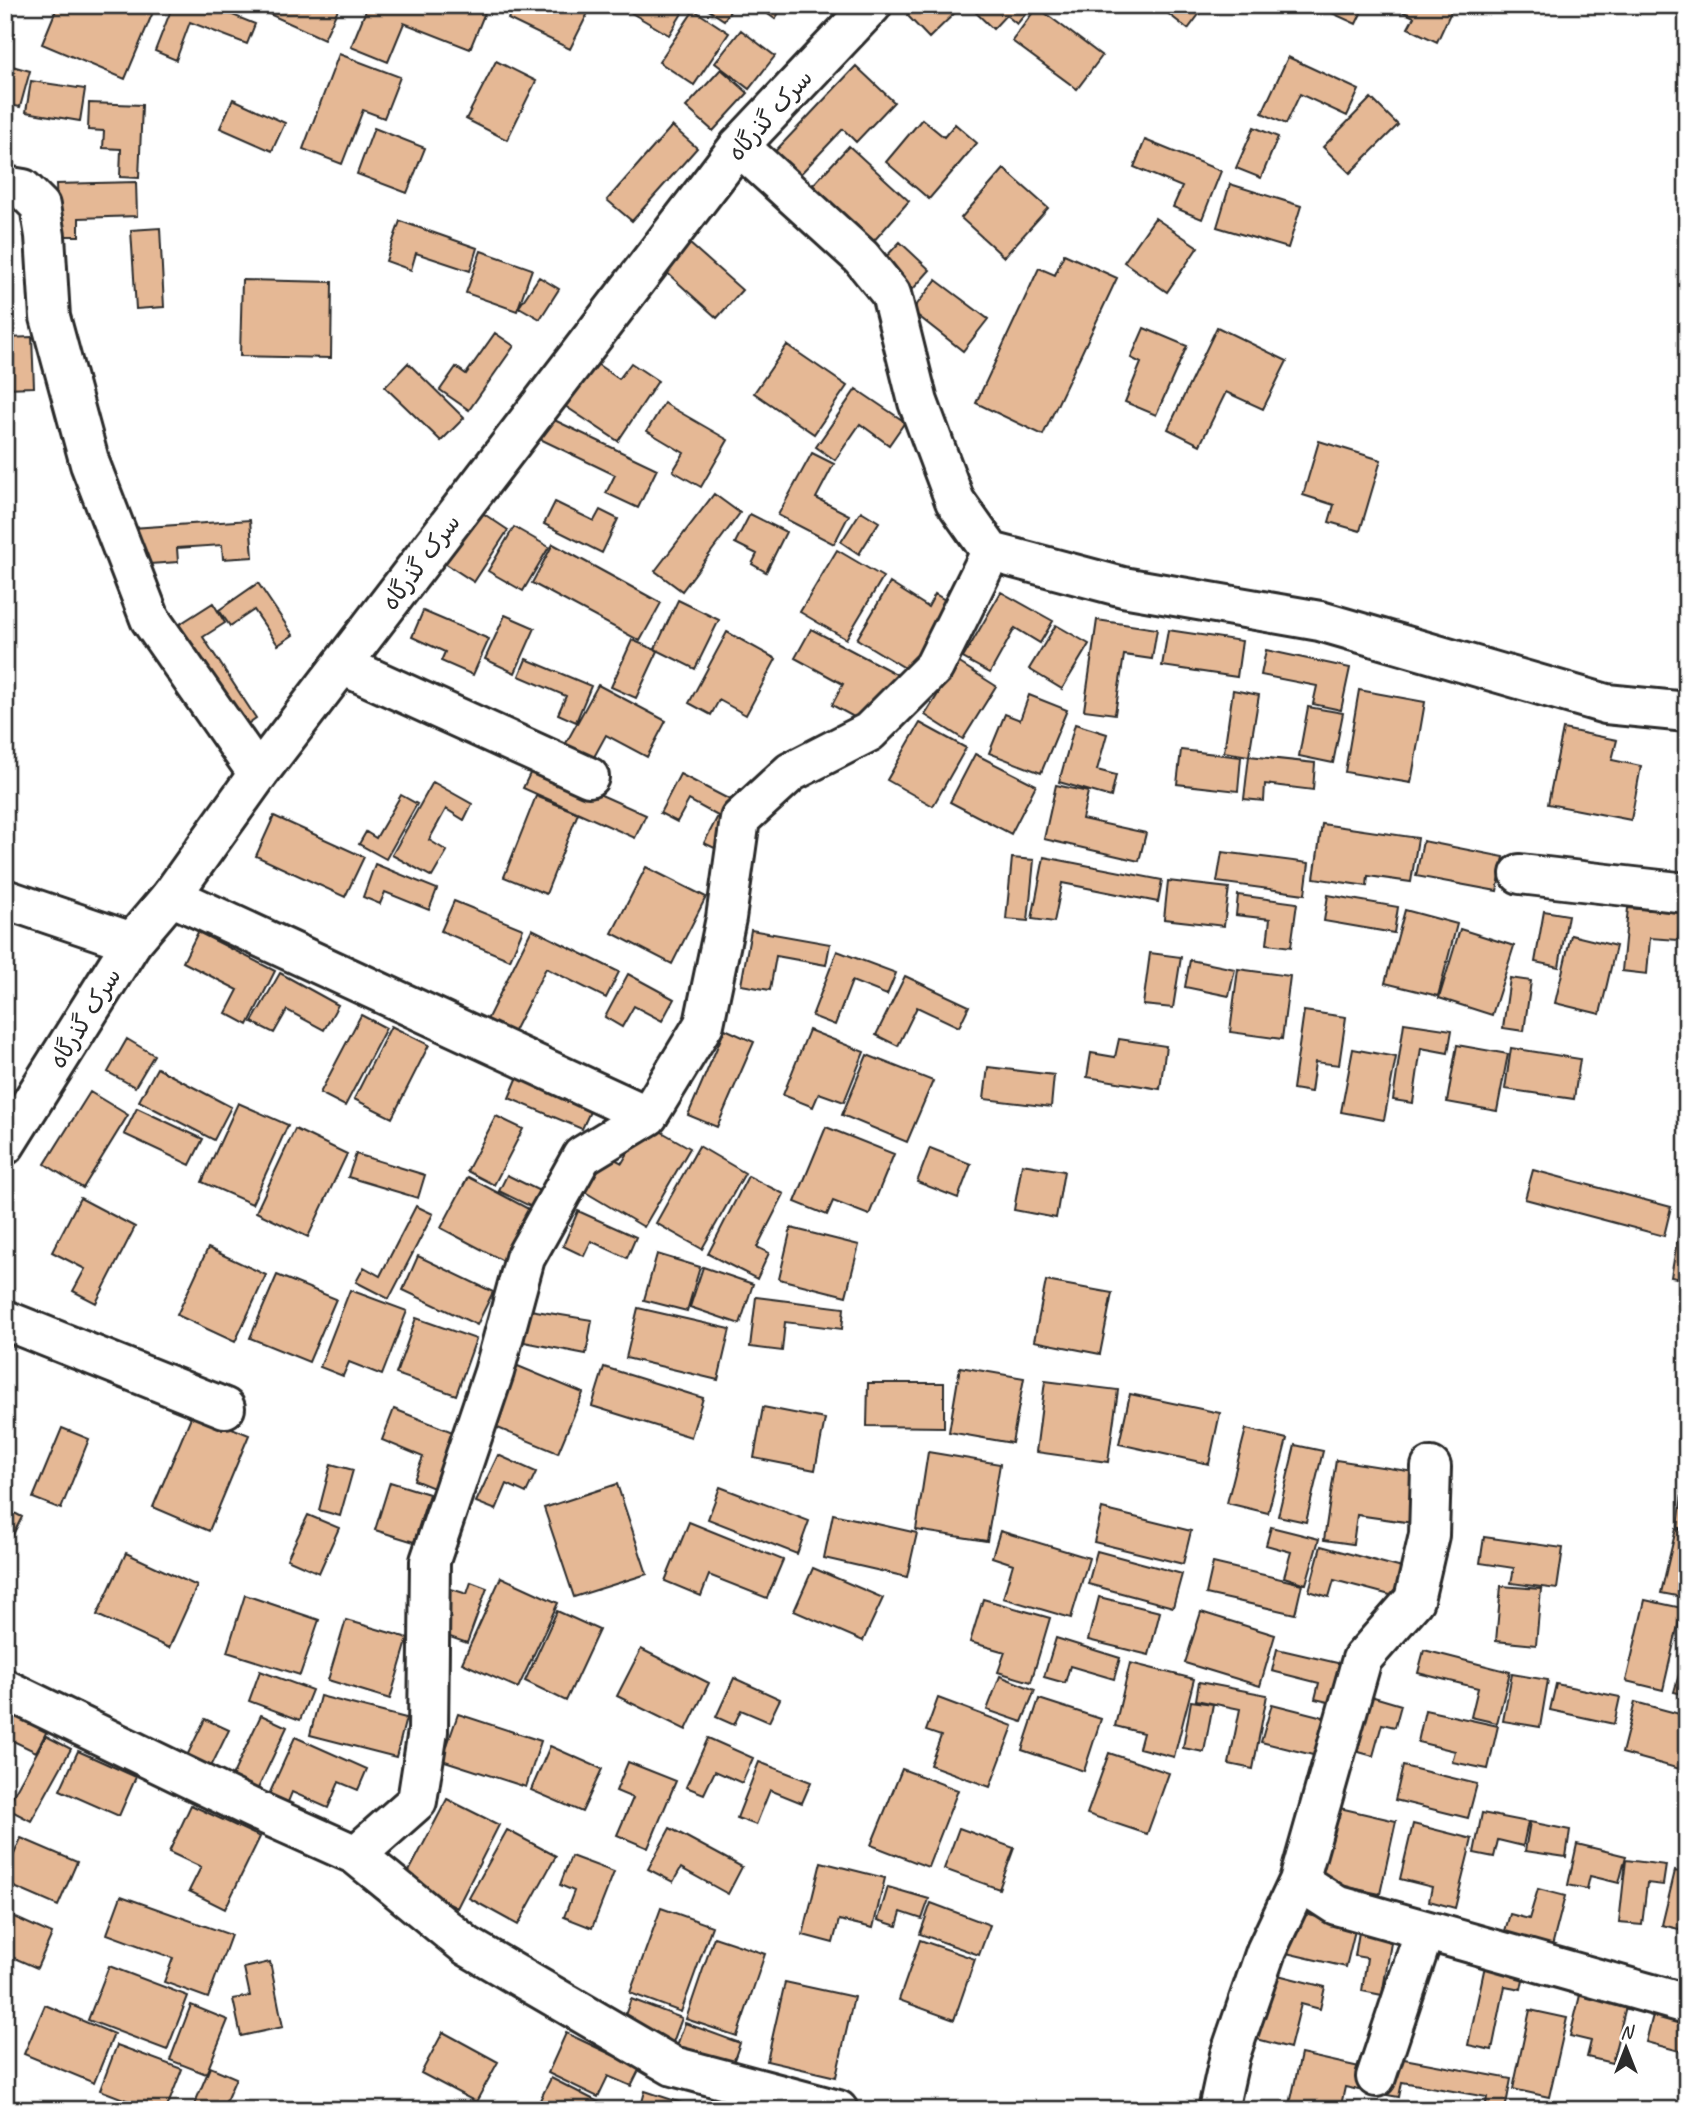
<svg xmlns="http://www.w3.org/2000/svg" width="1692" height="2115" viewBox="0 0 1692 2115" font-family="Caveat,'Playpen Sans Arabic',sans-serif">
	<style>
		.building { fill: #e5b895; stroke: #2b2b2b; stroke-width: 2 }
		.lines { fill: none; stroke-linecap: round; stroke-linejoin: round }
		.minor-casing { stroke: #2b2b2b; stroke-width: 44 }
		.tertiary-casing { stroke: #2b2b2b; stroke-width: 44 }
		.minor { stroke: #fff; stroke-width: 38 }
		.tertiary { stroke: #fff; stroke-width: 38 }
		.labels { text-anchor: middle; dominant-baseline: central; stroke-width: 6; stroke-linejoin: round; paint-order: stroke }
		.street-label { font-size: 24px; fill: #2b2b2b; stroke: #fff }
	</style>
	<rect width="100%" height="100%" fill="#fff"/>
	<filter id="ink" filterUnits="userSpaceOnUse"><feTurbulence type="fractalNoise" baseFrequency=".0143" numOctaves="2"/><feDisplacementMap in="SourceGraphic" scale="14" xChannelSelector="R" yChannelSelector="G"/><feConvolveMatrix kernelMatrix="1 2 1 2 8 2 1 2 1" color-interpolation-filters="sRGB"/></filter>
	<g filter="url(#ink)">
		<path class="building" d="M58 5H156L125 79 42 44Z
			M173 5H208L255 24 247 44 190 22 176 60 155 51Z
			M257 5H340L324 39 256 8Z
			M368 5H488L470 49 404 23 388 62 351 47Z
			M514 5H592L570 49 508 19Z
			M625 5H687L669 35 623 8Z
			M701 5H734L724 20Z
			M755 5H784L775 19Z
			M917 5H963L929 38 907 15Z
			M1033 5 1017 24 1006 15 993 29 969 6Z
			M1157 5H1206L1188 29Z
			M1335 5H1365L1356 24 1332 13Z
			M1389 5H1454L1437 42 1408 28 1414 17Z
			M1037 7 1102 56 1077 89 1012 41Z
			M694 10 729 33 694 85 659 62Z
			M741 30 775 56 749 89 715 63Z
			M339 54 400 77 384 118 363 110 342 164 303 149Z
			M1288 57 1359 90 1347 116 1300 94 1286 124 1262 113Z
			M496 61 536 81 507 140 466 119Z
			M5 64 30 71 20 107 6 104 9 94 5 93Z
			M856 66 894 102 856 142 843 129 790 185 765 162Z
			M721 69 748 93 713 131 686 107Z
			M31 81 85 89 80 121 26 112Z
			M1371 98 1398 125 1350 173 1323 147Z
			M233 99 285 123 272 151 220 128Z
			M89 103 142 105 139 178 120 177 121 149 103 148 104 131 88 130Z
			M922 119 944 137 955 124 977 143 929 199 886 162Z
			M672 126 697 148 632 221 607 200Z
			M1254 127 1278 137 1261 178 1236 168Z
			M374 128 425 148 407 193 357 174Z
			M1145 140 1221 171 1202 219 1173 207 1182 187 1134 167Z
			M849 146 909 201 872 243 811 187Z
			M1004 169 1048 208 1004 257 961 218Z
			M136 182 137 216 79 218V236H58L56 184Z
			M1230 184 1301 206 1288 248 1217 227Z
			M1155 218 1198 247 1167 292 1124 262Z
			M400 221 477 248 470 271 416 253 411 270 386 261Z
			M160 228 164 307 136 309 131 230Z
			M900 242 930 270 913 289 882 261Z
			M689 243 742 290 717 318 664 270Z
			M481 251 532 269 517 311 466 293Z
			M1064 254 1117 278 1043 435 976 403 1039 268 1055 275Z
			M539 277 559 289 540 319 519 307Z
			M242 280 332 282 331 358 240 356Z
			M936 280 988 319 963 351 912 311Z
			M1217 327 1287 361 1263 409 1226 392 1200 445 1168 429Z
			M1144 328 1187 346 1156 415 1125 402 1141 363 1131 358Z
			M495 333 514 346 469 410 440 390 456 367 466 374Z
			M32 337 34 387 5 388V338Z
			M787 345 847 386 814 434 754 393Z
			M591 360 619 379 631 363 658 381 618 441 562 404Z
			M408 363 464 418 441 441 385 387Z
			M856 389 905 422 889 445 860 424 835 460 816 447Z
			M664 403 728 440 701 487 673 471 684 453 647 431Z
			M548 417 657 469 638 508 606 493 615 475 538 438Z
			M1319 441 1381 460 1360 531 1329 522 1334 505 1303 495Z
			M812 453 834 464 816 498 849 515 834 544 778 515Z
			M714 494 740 513 682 591 655 571Z
			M555 502 594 521 600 510 618 519 602 553 544 524Z
			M472 506 508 530 474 582 437 558Z
			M861 511 879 522 859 554 841 542Z
			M750 514 786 532 766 572 752 564 757 554 735 543Z
			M250 520 253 557 223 559 222 545 177 548 178 562 135 565 132 528Z
			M514 527 549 547 523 591 488 571Z
			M553 544 661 603 640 641 532 583Z
			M837 550 883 577 846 639 800 612Z
			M258 583 293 635 278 645 254 610 230 626 219 610Z
			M890 583 928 607 935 594 955 606 915 674 857 639Z
			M1001 592 1053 621 1040 643 1015 628 990 673 963 658Z
			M678 600 719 620 695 669 655 649Z
			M213 603 225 623 203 637 256 718 236 732 169 631Z
			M423 611 489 639 473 675 441 661 445 652 412 637Z
			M505 615 535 628 515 673 485 659Z
			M1097 620 1157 629 1152 659 1124 655 1115 714 1084 710Z
			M1056 625 1089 644 1062 689 1029 669Z
			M811 629 900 676 872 727 832 705 843 684 795 658Z
			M1168 630 1242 641 1237 677 1162 666Z
			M727 632 776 659 746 715 719 700 711 715 689 703Z
			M632 640 658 651 636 698 611 687Z
			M1266 650 1350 668 1341 710 1313 704 1317 686 1261 675Z
			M526 659 591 686 576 722 558 714 566 696 519 676Z
			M958 662 996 686 963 739 925 715Z
			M598 685 666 721 647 757 606 735 588 768 560 754Z
			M1233 690 1259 695 1249 756 1224 752Z
			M1359 690 1425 702 1411 783 1345 772Z
			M1029 695 1067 710 1041 773 989 753 1005 714 1020 720Z
			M1308 707 1343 713 1333 763 1299 756Z
			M920 723 966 748 933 806 887 780Z
			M1075 724 1107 734 1097 770 1116 775 1111 797 1059 782Z
			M1563 729 1617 740 1612 760 1641 766 1631 820 1548 804Z
			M1181 750 1241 757 1238 791 1177 784Z
			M975 754 1036 785 1011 834 950 802Z
			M1249 756 1315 763 1313 790 1265 784 1264 801 1244 799Z
			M534 765 646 815 635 838 523 788Z
			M680 774 744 807 721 851 704 843 718 816 689 800 677 822 660 813Z
			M433 782 472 804 464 820 446 809 429 840 447 851 432 877 392 855Z
			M1056 785 1088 792 1082 819 1146 833 1139 861 1044 839Z
			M401 795 417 804 386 859 359 844 366 832 376 838Z
			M536 796 578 813 546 894 504 877Z
			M274 816 364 857 345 897 256 856Z
			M1322 824 1418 838 1411 882 1368 876 1367 886 1314 878Z
			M1423 841 1504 857 1497 891 1416 876Z
			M1222 852 1309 863 1305 894 1217 882Z
			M1044 857 1162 880 1158 902 1062 883 1054 922 1032 919Z
			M1012 858 1034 860 1028 921 1006 919Z
			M375 864 437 889 429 910 385 892 380 904 363 897Z
			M646 867 706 897 672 964 612 933Z
			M1168 881 1229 888 1224 926 1164 919Z
			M1238 895 1297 903 1291 947 1267 944 1270 919 1236 915Z
			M1328 895 1398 907 1394 933 1324 921Z
			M454 901 523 929 510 960 441 931Z
			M1628 908 1681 913 1678 940 1650 938 1647 974 1622 971Z
			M1405 910 1457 924 1438 996 1385 983Z
			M1544 911 1568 915 1559 967 1535 962Z
			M532 929 619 972 606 998 546 968 510 1039 484 1026Z
			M1460 929 1514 946 1492 1015 1439 998Z
			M751 930 830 944 826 965 776 956 770 990 741 985Z
			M198 932 275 971 248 1025 226 1013 238 990 183 962Z
			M1571 935 1616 946 1600 1014 1555 1003Z
			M837 951 896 973 887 995 852 981 835 1025 812 1016Z
			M1150 953 1181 957 1173 1008 1143 1005Z
			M1190 960 1235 969 1229 996 1185 987Z
			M1238 969 1290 976 1282 1039 1230 1032Z
			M280 973 338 1005 324 1030 287 1010 274 1033 252 1022Z
			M628 974 674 999 662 1021 634 1006 622 1027 605 1017Z
			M905 976 969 1006 959 1027 917 1007 898 1046 876 1035Z
			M1510 978 1531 981 1524 1031 1503 1028Z
			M1304 1011 1346 1017 1339 1065 1315 1062 1311 1092 1293 1089Z
			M361 1015 386 1028 345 1106 320 1093Z
			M1404 1023 1452 1030 1448 1053 1421 1048 1413 1103 1393 1100Z
			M391 1026 429 1045 392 1118 354 1099Z
			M725 1029 754 1042 717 1127 688 1115Z
			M809 1030 864 1052 844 1102 819 1093 813 1107 783 1095Z
			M127 1039 154 1055 135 1087 108 1072Z
			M1119 1039 1166 1046 1160 1089 1087 1077 1091 1053 1115 1057Z
			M1457 1045 1508 1054 1497 1111 1447 1102Z
			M1511 1048 1580 1059 1574 1099 1505 1089Z
			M1353 1049 1396 1057 1384 1120 1341 1112Z
			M867 1055 933 1081 907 1142 842 1115Z
			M988 1067 1054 1075 1051 1107 984 1099Z
			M157 1068 231 1107 214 1140 139 1101Z
			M519 1074 593 1105 582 1129 509 1098Z
			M90 1092 128 1115 83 1188 45 1164Z
			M238 1103 288 1125 252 1204 202 1182Z
			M137 1108 203 1139 190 1165 124 1134Z
			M496 1116 523 1129 494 1185 467 1171Z
			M646 1123 690 1148 644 1227 585 1192 607 1155 622 1163Z
			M826 1127 894 1154 869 1215 833 1201 827 1215 795 1202Z
			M295 1129 347 1154 308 1237 256 1212Z
			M699 1146 745 1173 702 1249 656 1223Z
			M930 1148 971 1164 958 1198 917 1182Z
			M356 1154 425 1175 418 1198 348 1177Z
			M1022 1164 1064 1171 1056 1218 1014 1210Z
			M1533 1170 1671 1207 1664 1236 1525 1199Z
			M507 1175 550 1196 542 1212 499 1191Z
			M748 1176 784 1194 757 1247 769 1253 757 1279 708 1254Z
			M468 1177 536 1213 509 1264 441 1228Z
			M80 1198 135 1227 96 1303 73 1291 85 1269 52 1252Z
			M416 1206 433 1214 389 1299 356 1282 364 1267 380 1276Z
			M578 1211 636 1237 627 1258 591 1241 584 1256 563 1246Z
			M1682 1213 1687 1214V1280L1671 1277Z
			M791 1228 859 1245 846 1296 779 1279Z
			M208 1248 266 1275 235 1342 177 1315Z
			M657 1254 700 1267 687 1311 644 1300Z
			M418 1256 493 1292 477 1325 403 1290Z
			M703 1267 753 1284 740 1324 690 1307Z
			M277 1275 336 1299 309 1362 250 1338Z
			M1046 1281 1112 1293 1100 1354 1034 1341Z
			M350 1290 407 1311 382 1375 349 1362 343 1376 320 1367Z
			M756 1297 844 1308 842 1329 785 1322 782 1351 750 1347Z
			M638 1308 730 1329 718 1380 626 1358Z
			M530 1310 592 1320 586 1354 524 1342Z
			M416 1318 476 1339 456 1395 396 1374Z
			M513 1364 583 1393 558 1453 488 1424Z
			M604 1367 703 1398 691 1437 592 1406Z
			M960 1367 1024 1378 1012 1443 949 1432Z
			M1045 1381 1118 1390 1108 1462 1036 1452Z
			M868 1383H944V1427L867 1426Z
			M1130 1394 1220 1413 1209 1464 1119 1444Z
			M763 1407 825 1419 815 1470 754 1458Z
			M394 1409 463 1436 441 1491 414 1480 423 1457 382 1440Z
			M193 1412 249 1435 209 1531 153 1507Z
			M62 1428 89 1439 61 1509 33 1498Z
			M1246 1429 1287 1439 1268 1513 1227 1503Z
			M1295 1445 1323 1451 1306 1522 1278 1516Z
			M928 1452 1000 1464 987 1541 916 1530Z
			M498 1455 536 1472 526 1493 507 1484 496 1510 476 1502Z
			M1336 1460 1421 1473 1413 1523 1357 1515 1353 1544 1324 1540Z
			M331 1464 353 1470 340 1516 319 1510Z
			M390 1482 429 1494 414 1542 375 1530Z
			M617 1484 647 1574 574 1597 544 1508Z
			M1683 1485H1687V1529L1678 1528Z
			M720 1487 809 1521 797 1554 708 1519Z
			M5 1508 22 1517 5 1550Z
			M1102 1509 1191 1531 1183 1564 1094 1542Z
			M833 1514 917 1533 907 1577 824 1558Z
			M308 1515 339 1528 319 1573 287 1559Z
			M689 1522 783 1560 767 1598 709 1575 701 1596 665 1581Z
			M1271 1527 1319 1539 1306 1584 1284 1577 1291 1552 1266 1545Z
			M1676 1529 1687 1532V1598L1661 1593Z
			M1000 1531 1089 1558 1071 1618 1003 1598 1013 1564 992 1557Z
			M1484 1537 1563 1548 1557 1589 1511 1583 1514 1568 1480 1563Z
			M1321 1546 1402 1568 1394 1596 1334 1580 1329 1597 1309 1591Z
			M1097 1551 1182 1574 1173 1607 1088 1584Z
			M126 1553 197 1586 169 1648 97 1615Z
			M1213 1563 1302 1584 1295 1614 1206 1594Z
			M813 1568 883 1598 863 1641 794 1611Z
			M501 1577 558 1603 518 1688 462 1663Z
			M471 1582 487 1588 467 1643 433 1631 448 1588 467 1594Z
			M1501 1586 1541 1589 1536 1645 1496 1641Z
			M245 1595 319 1620 300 1675 227 1652Z
			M1099 1597 1160 1612 1149 1655 1088 1640Z
			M983 1599 1050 1618 1031 1682 998 1672 1005 1652 970 1642Z
			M1645 1600 1682 1608 1663 1690 1626 1681Z
			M557 1611 599 1630 566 1701 525 1681Z
			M1201 1612 1275 1635 1260 1686 1185 1663Z
			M346 1620 408 1638 390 1699 328 1680Z
			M1056 1638 1120 1658 1114 1679 1070 1666 1065 1683 1044 1677Z
			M1687 1647V1695L1674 1692Z
			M641 1649 709 1683 686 1730 617 1696Z
			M1277 1649 1346 1665 1337 1704 1315 1699 1319 1683 1272 1671Z
			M1424 1650 1510 1672 1497 1723 1471 1717 1478 1688 1418 1673Z
			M1130 1663 1194 1679 1174 1757 1139 1748 1143 1733 1115 1726Z
			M260 1671 312 1690 300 1720 249 1701Z
			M1512 1674 1548 1680 1540 1727 1503 1721Z
			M1000 1676 1035 1690 1022 1722 987 1710Z
			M734 1678 780 1699 769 1722 741 1710 734 1725 716 1717Z
			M1199 1682 1267 1695 1253 1769 1229 1764 1240 1709 1196 1700Z
			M1556 1684 1620 1697 1614 1724 1550 1710Z
			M1357 1692 1401 1705 1395 1727 1382 1724 1373 1756 1341 1747Z
			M320 1696 406 1718 396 1757 310 1735Z
			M938 1698 1013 1726 990 1787 930 1765 941 1736 926 1731Z
			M1039 1699 1101 1719 1084 1771 1022 1750Z
			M1191 1701 1213 1704 1204 1752 1183 1748Z
			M1635 1702 1687 1716V1771L1622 1753Z
			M1272 1704 1327 1718 1317 1756 1261 1742Z
			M5 1710 47 1731 36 1752 5 1737Z
			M1425 1710 1498 1726 1488 1769 1452 1762 1455 1751 1418 1742Z
			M458 1714 541 1741 526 1787 442 1760Z
			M261 1715 287 1727 254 1797 228 1785Z
			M205 1719 229 1730 206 1777 182 1766Z
			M46 1736 71 1749 31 1821 6 1808Z
			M295 1737 367 1769 358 1790 339 1782 328 1808 292 1792 286 1807 267 1799Z
			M708 1738 753 1758 742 1783 715 1771 704 1794 686 1787Z
			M550 1746 602 1769 582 1812 531 1790Z
			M78 1751 136 1777 119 1816 60 1790Z
			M1109 1753 1169 1773 1147 1834 1087 1814Z
			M628 1762 676 1781 648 1848 617 1835 633 1798 616 1791Z
			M759 1762 811 1782 802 1803 770 1790 756 1825 737 1818Z
			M1403 1766 1477 1784 1468 1818 1395 1800Z
			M902 1769 958 1790 928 1867 871 1845Z
			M447 1799 499 1825 457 1908 404 1881Z
			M191 1805 260 1837 225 1909 189 1891 201 1867 169 1852Z
			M1331 1806 1396 1821 1380 1894 1314 1880Z
			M1482 1813 1528 1822 1523 1846 1498 1840 1494 1857 1474 1853Z
			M1530 1822 1570 1830 1566 1857 1525 1851Z
			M1413 1824 1472 1839 1455 1908 1429 1901 1432 1887 1400 1879Z
			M670 1828 742 1867 728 1894 681 1868 673 1882 648 1869Z
			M959 1828 1014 1848 999 1889 944 1869Z
			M507 1830 556 1856 518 1925 469 1898Z
			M21 1838 77 1862 58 1906 5 1883V1875Z
			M1577 1844 1626 1856 1619 1883 1590 1876 1587 1889 1568 1885Z
			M571 1856 614 1872 592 1928 564 1917 574 1891 560 1885Z
			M1626 1860 1666 1865 1663 1885 1647 1883 1642 1925 1619 1923Z
			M821 1862 885 1878 873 1928 839 1920 833 1943 803 1935Z
			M1675 1871 1687 1874V1931L1662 1925Z
			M888 1887 929 1899 922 1919 901 1912 897 1926 878 1920Z
			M1538 1889 1565 1896 1550 1954 1502 1941 1510 1914 1529 1919Z
			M121 1896 231 1935 208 1998 164 1982 173 1958 107 1934Z
			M931 1903 990 1925 979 1955 920 1934Z
			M661 1908 712 1926 681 2012 630 1993Z
			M1292 1911 1356 1926 1346 1967 1282 1952Z
			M5 1913 52 1934 37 1968 5 1954 11 1941 5 1939Z
			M1359 1932 1392 1937 1382 1995 1362 1991 1367 1958 1355 1956Z
			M714 1937 765 1954 737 2036 686 2019Z
			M920 1940 975 1959 954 2020 899 2000Z
			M1486 1961 1525 1970 1521 1989 1505 1986 1492 2050 1468 2045Z
			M270 1962 283 2027 241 2036 233 1999 250 1996 244 1968Z
			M109 1966 188 1996 167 2050 88 2020Z
			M1274 1974 1325 1987 1320 2009 1301 2004 1290 2048 1257 2039Z
			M785 1982 854 1997 836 2077 767 2061Z
			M1582 1987 1628 1998 1612 2063 1587 2057 1591 2041 1570 2036Z
			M631 1999 682 2018 672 2045 621 2026Z
			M45 2005 114 2034 94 2083 24 2054Z
			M191 2005 228 2020 206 2074 170 2060Z
			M1655 2007 1687 2016V2053L1646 2042Z
			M1530 2010 1567 2018 1549 2097 1513 2089Z
			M685 2023 740 2043 729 2074 674 2054Z
			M443 2032 498 2062 476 2102 421 2073Z
			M566 2033 640 2068 631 2086 608 2076 598 2097 548 2073Z
			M117 2045 182 2069 166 2110H152L100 2090Z
			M1301 2054 1364 2068 1359 2090 1345 2087 1340 2110H1317L1290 2104Z
			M1388 2056 1511 2079 1505 2110H1485L1487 2097 1402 2082 1399 2097 1381 2094Z
			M210 2067 236 2078 222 2110H192Z
			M551 2078 614 2110H535Z
			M645 2091 703 2110H640Z"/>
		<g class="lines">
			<defs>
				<path id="minor" d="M739 146 861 257 891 294 918 402 955 501 991 552 1123 587 1320 621 1606 704 1687 712
					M5 186 23 189 40 206 45 236 50 317 90 464 150 619 258 774
					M342 665 589 777
					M1520 874 1687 893
					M171 896 648 1116
					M5 899 132 942
					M5 1320 225 1408
					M1431 1467 1429 1535 1414 1600 1362 1659 1299 1881 1336 1905 1687 2004
					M5 1689 251 1808 356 1855 467 1946 673 2066 838 2110
					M356 1855 417 1801 428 1731 430 1561 494 1372 525 1258 582 1156 648 1116 704 1024 726 918 740 819 791 772 869 732 934 667 991 552
					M1376 2077 1425 1930
					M1218 2110 1230 2055 1266 1951 1299 1881"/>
				<path id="tertiary" d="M5 1145 132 942 171 896 258 774 739 146 872 5"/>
			</defs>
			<use href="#minor" class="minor-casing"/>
			<use href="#tertiary" class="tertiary-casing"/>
			<use href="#minor" class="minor"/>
			<use href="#tertiary" class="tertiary"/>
		</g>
	</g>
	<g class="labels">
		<g class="street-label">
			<text transform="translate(770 115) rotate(-48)">سرک گذرگاه</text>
			<text transform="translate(421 562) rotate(-53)">سرک گذرگاه</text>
			<text transform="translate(85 1018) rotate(-58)">سرک گذرگاه</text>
		</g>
	</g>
	<rect width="1692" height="2115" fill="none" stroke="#fff" stroke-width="28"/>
	<rect x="14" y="14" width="1664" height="2087" fill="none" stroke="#2b2b2b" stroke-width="2.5" filter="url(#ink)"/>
	<g transform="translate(1626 2048)" stroke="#ffffff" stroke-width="5" paint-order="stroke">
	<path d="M0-5L12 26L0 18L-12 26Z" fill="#2b2b2b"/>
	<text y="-10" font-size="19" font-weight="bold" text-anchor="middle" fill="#2b2b2b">N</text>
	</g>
</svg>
